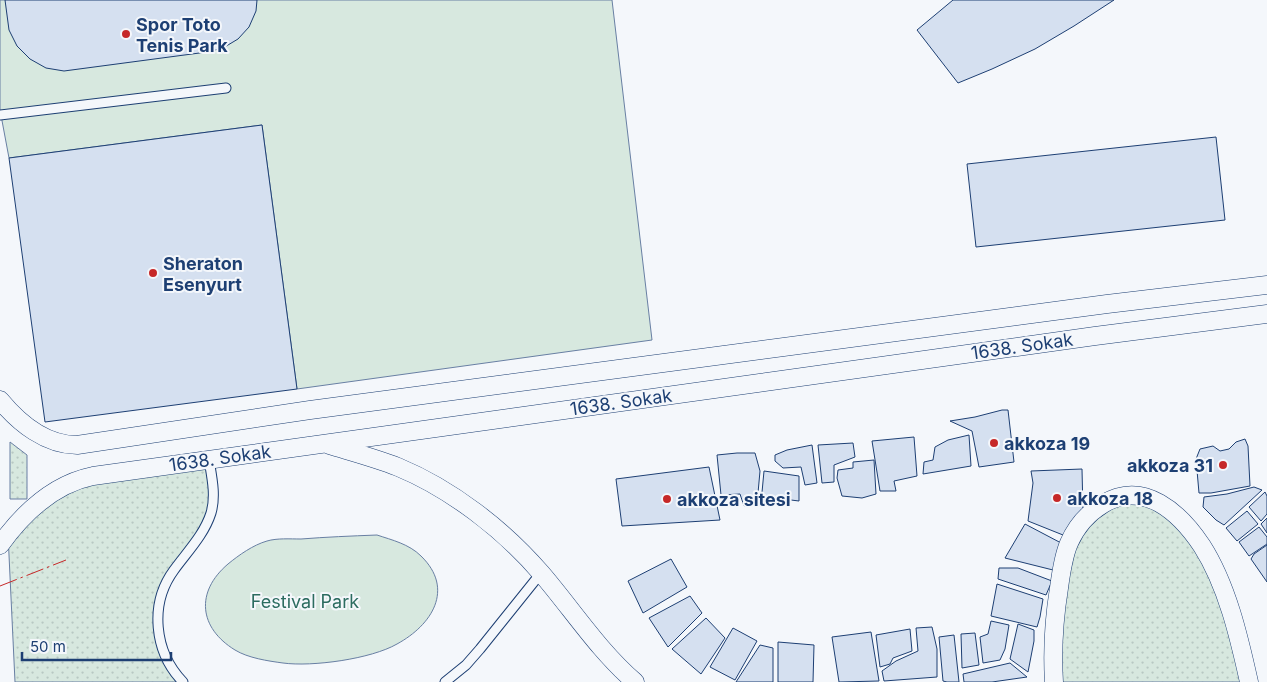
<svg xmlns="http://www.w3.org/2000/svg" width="1267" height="682" viewBox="0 0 1267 682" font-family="Inter,sans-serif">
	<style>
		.grass { fill: url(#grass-dots); stroke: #687fa3 }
		.green { fill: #d7e8df; stroke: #687fa3 }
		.building { fill: #d5e0f0; stroke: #1d3f73 }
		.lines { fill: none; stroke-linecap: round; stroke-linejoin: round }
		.lane-casing { stroke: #1d3f73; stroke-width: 11 }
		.street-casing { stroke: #1d3f73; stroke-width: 19 }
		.lane { stroke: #f4f7fb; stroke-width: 9 }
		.street { stroke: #f4f7fb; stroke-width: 18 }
		.power { stroke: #c62828; stroke-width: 1; stroke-dasharray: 18 4 2.5 4; stroke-linecap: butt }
		.poi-dot { fill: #c62828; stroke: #f4f7fb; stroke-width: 2 }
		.labels { text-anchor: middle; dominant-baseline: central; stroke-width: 4; stroke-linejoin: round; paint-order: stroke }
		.poi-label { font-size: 18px; font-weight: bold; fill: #1d3f73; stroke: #f4f7fb; text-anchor: start }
		.street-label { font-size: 18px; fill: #1d3f73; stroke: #f4f7fb }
		.park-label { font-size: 18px; fill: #2c6c60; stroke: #f4f7fb }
	</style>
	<defs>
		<pattern id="grass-dots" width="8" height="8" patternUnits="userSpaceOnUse" patternTransform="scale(1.25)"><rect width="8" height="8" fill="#d7e8df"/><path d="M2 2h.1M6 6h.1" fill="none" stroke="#b8c8c3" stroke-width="1.8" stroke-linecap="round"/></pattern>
	</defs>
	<rect width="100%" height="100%" fill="#f4f7fb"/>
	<path class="grass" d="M10 442 27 455V499H10Z
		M209 460 212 511 162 596 160 644 183 682H15L8 534 57 490Z
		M1138 495 1202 547 1249 682H1054L1052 653 1081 523Z"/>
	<path class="green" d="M0 0H612L652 340 297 389 262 125 9 158 0 110Z
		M377 535C392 540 409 544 421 556 455 589 432 625 397 644 371 659 312 667 283 663 268 661 248 658 235 650 199 628 195 592 228 564 239 555 253 545 267 541 277 538 290 539 301 539 326 537 351 536 377 535Z"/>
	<path class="building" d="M5 0H257L256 11 249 27 238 39 223 48 207 52 64 71 46 68 30 59 17 46 9 30Z
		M953 0H1114L1074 26 1035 49 992 69 958 83 917 30Z
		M262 125 297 389 45 422 9 158Z
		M1216 137 1225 220 976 247 967 164Z
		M1002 410H1008L1014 462 979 467 972 431 950 421 975 417Z
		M969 435 971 466 923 474 924 462 933 460 935 447 948 440Z
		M914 437 917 476 894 481 896 491H880L872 441Z
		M1245 439 1248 446 1250 486 1211 493H1199L1196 459 1200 449 1213 446 1220 451 1229 449 1236 442Z
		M853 443 855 457 834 465V482L822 483 818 445Z
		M812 445 817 483 805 485 801 467 783 468 775 461V455L787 450Z
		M737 453H755L760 471 757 504 744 506 740 494 721 495 717 455Z
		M874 460 876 494 862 498 842 496 837 478 838 470 853 468V462Z
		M709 467 720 520 622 526 616 479Z
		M1082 469 1083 512 1068 537 1028 521 1033 483 1031 471Z
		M764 471 799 476V501L791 500 778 504 761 503Z
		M1254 487 1262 490 1224 525 1216 520 1203 507 1204 497 1227 494Z
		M1265 492 1267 496V514L1261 521 1249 507Z
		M1247 511 1258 524 1237 541 1226 528Z
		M1267 518V533L1261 524Z
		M1025 524 1063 544 1053 570 1005 558Z
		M1259 527 1267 537V544L1249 556 1239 542Z
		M1267 545V582L1251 559 1254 554Z
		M671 559 687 587 643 613 628 581Z
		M999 568H1018L1052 581 1046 595 998 579Z
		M997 584 1043 599 1040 617 1037 627 991 616Z
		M690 596 702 613 668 647 649 618Z
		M706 618 725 638 701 674 672 649Z
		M991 621 1009 625 1005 649 1000 660 983 663 980 637 988 634Z
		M1018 624 1034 630V641L1028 672 1010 659Z
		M932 627 937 649V677L884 681 882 671 896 661 918 651 916 628Z
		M733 628 757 641 735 680 710 667Z
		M910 629 912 651 893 658 890 664 880 667 876 635Z
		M871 632 879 681 839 682 832 637Z
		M975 633 979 665 962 668 961 634Z
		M954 635 959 682H947L943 681 939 637Z
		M778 642 814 645 813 682H778Z
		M760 645 773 648V682H736Z
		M1010 663 1027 677 992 682H964L963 674Z"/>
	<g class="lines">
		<defs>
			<path id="lane" d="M0 115 226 88
				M183 682C154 652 149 604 174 570 187 552 204 535 211 513 216 496 212 478 209 460
				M445 682 466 665 480 649 541 573"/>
			<path id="street" d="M0 400C19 423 46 445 77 445L310 410 1107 304 1267 285
				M329 445C352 452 375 458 398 467 451 489 503 529 541 573 572 609 598 650 635 682
				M0 545C23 513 54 484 93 476L1095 336 1267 314
				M1054 682C1052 650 1054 619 1059 588 1061 573 1063 557 1069 543 1076 527 1088 513 1103 504 1144 479 1180 513 1202 546 1227 585 1239 637 1249 682"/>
		</defs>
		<use href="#lane" class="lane-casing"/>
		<use href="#street" class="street-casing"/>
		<use href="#lane" class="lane"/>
		<use href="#street" class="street"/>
		<path class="power" d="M0 586 66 560"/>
	</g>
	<g class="poi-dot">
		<circle cx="126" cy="34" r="5"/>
		<circle cx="153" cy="273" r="5"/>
		<circle cx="994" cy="443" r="5"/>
		<circle cx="1223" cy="465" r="5"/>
		<circle cx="1057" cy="498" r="5"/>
		<circle cx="667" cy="499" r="5"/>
	</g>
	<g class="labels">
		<g class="poi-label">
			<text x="136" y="24">Spor Toto<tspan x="136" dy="21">Tenis Park</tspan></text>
			<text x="163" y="263">Sheraton<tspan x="163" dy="21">Esenyurt</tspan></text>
			<text x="1004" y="443">akkoza 19</text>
			<text x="1213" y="465" text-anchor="end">akkoza 31</text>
			<text x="1067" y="498">akkoza 18</text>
			<text x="677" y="499">akkoza sitesi</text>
		</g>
		<g class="street-label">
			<text transform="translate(1022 346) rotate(-8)">1638. Sokak</text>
			<text transform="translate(621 402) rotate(-8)">1638. Sokak</text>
			<text transform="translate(220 458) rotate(-8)">1638. Sokak</text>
		</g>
		<g class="park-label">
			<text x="305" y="601">Festival Park</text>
		</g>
	</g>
	<path d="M22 652v8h149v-8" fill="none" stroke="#1d3f73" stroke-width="2.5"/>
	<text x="30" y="652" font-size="15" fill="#1d3f73" stroke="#f4f7fb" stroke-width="4" paint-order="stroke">50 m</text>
</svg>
